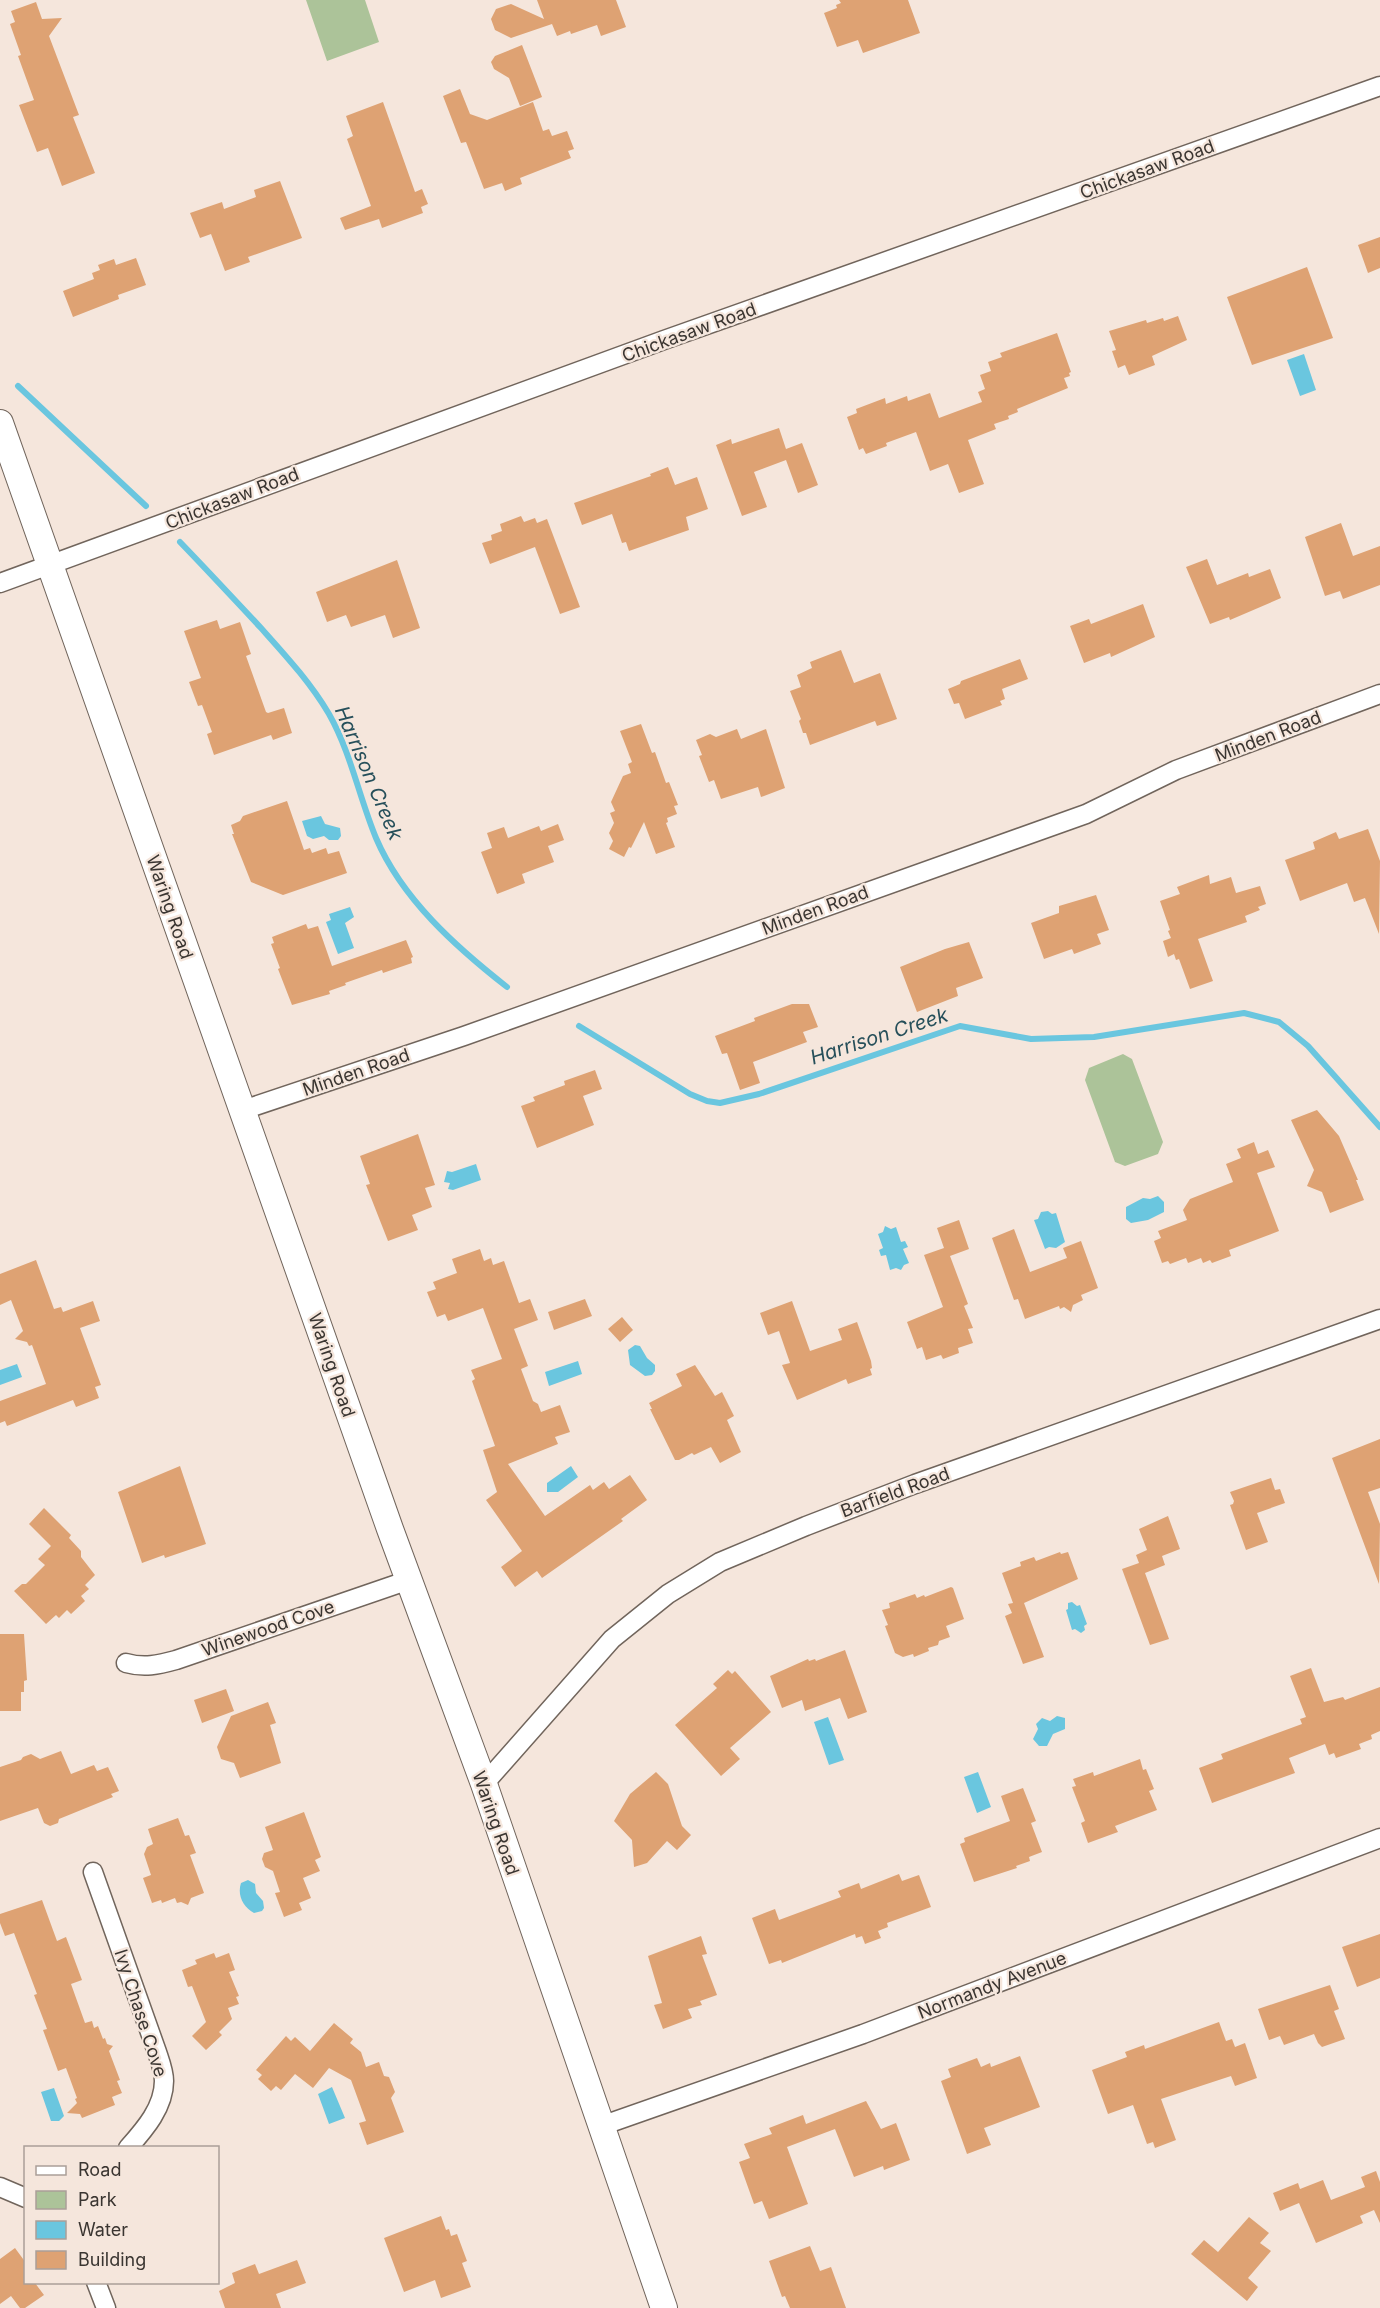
<svg xmlns="http://www.w3.org/2000/svg" width="1380" height="2308" viewBox="0 0 1380 2308" font-family="Inter,sans-serif">
	<style>
		.green { fill: #acc399 }
		.water { fill: #6ac6df }
		.lines { fill: none; stroke-linecap: round; stroke-linejoin: round }
		.stream { stroke: #6ac6df; stroke-width: 6 }
		.building { fill: #dea273 }
		.minor-casing { stroke: #71655c; stroke-width: 21 }
		.secondary-casing { stroke: #71655c; stroke-width: 28 }
		.minor { stroke: #fff; stroke-width: 18 }
		.secondary { stroke: #fff; stroke-width: 26 }
		.labels { text-anchor: middle; dominant-baseline: central; stroke-width: 4.5; stroke-linejoin: round; paint-order: stroke }
		.street-label { font-size: 18px; fill: #3a3531; stroke: #f5e6dc }
		.water-label { font-size: 20px; font-style: italic; fill: #264f5a; stroke: #f5e6dc }
	</style>
	<rect width="100%" height="100%" fill="#f5e6dc"/>
	<path class="green" d="M306 0H365L379 42 327 61Z
		M1123 1054 1132 1059 1163 1142 1158 1154 1125 1166 1115 1162 1085 1080 1089 1068Z"/>
	<path class="water" d="M1304 354 1316 390 1300 396 1287 360Z
		M321 816 325 824 340 828 341 836 338 840H329L324 836 313 839 307 836 302 821Z
		M350 907 354 917 345 923 354 948 338 954 326 922 331 920 329 914Z
		M476 1164 481 1180 453 1190 448 1189 450 1183 444 1182 447 1171 452 1172Z
		M1158 1196 1164 1202V1212L1148 1220 1131 1223 1126 1219V1207L1143 1198 1150 1199Z
		M1048 1211 1052 1214 1056 1213 1065 1242 1056 1248 1049 1247 1045 1249 1034 1220 1038 1219 1041 1212Z
		M885 1226 891 1229 896 1227 901 1242 905 1241 908 1247 903 1249 909 1263 904 1265 901 1270 896 1268 890 1270 886 1255 881 1256 879 1250 883 1248 878 1234 883 1232Z
		M635 1345 640 1346 647 1358 655 1365V1371L652 1375 645 1376 630 1365 628 1350Z
		M578 1361 582 1374 549 1386 545 1372Z
		M17 1364 22 1377 0 1385V1370Z
		M571 1466 578 1477 558 1492H547V1483Z
		M1072 1602 1077 1606 1080 1605 1087 1624 1084 1626 1085 1630 1081 1633 1075 1629 1072 1630 1066 1610 1068 1609V1603Z
		M1057 1716 1065 1718V1729L1053 1734 1047 1746H1039L1033 1739 1038 1729 1036 1724 1042 1718 1050 1721Z
		M828 1717 844 1760 829 1765 814 1722Z
		M978 1772 991 1807 977 1813 964 1777Z
		M248 1880 255 1884 256 1893 263 1901 264 1908 262 1911 254 1913C243 1907 237 1895 241 1883Z
		M332 2087 345 2118 329 2124 318 2094Z
		M54 2088 64 2116 59 2121H51L41 2092Z"/>
	<g class="lines">
		<path class="stream" d="M18 386 146 506
			M180 542C207 570 234 599 261 628 286 656 310 682 329 714 351 753 359 797 376 838 402 899 456 947 507 987
			M579 1026 690 1094 707 1101 720 1103 759 1094 960 1026 1031 1039 1094 1037 1244 1013 1279 1022 1308 1046 1380 1127"/>
	</g>
	<path class="building" d="M537 0H616L626 27 601 36 597 25 571 34 570 31 557 36 552 24 511 38 495 30 491 19 496 9 511 4 544 19Z
		M839 0H908L920 33 863 53 858 40 837 47 824 13 837 8 836 5 841 3Z
		M36 2 42 19 62 18 49 36 79 115 73 117 95 173 62 186 48 148 37 152 19 105 34 100 18 56 21 55 10 24 15 22 11 11Z
		M522 45 542 97 520 106 509 78 494 69 491 62 495 56Z
		M460 89 470 114 487 120 533 102 543 131 549 129 552 136 567 131 574 149 568 151 571 158 520 178 522 184 505 191 502 183 484 189 466 142 461 143 443 96Z
		M383 102 415 192 422 189 428 204 421 207 423 213 382 228 379 219 345 230 340 218 371 206 347 139 353 136 346 116Z
		M280 181 302 238 248 257 250 262 225 271 211 234 200 238 190 213 222 202 224 209 256 197 254 190Z
		M1380 237V268L1368 273 1358 245Z
		M136 258 146 285 118 295 119 299 73 317 63 291 94 279 92 273 100 270 98 265 114 259 116 265Z
		M1307 267 1333 338 1252 365 1227 297Z
		M1178 316 1187 340 1152 356 1155 365 1129 375 1125 365 1118 368 1112 351 1116 350 1109 331 1146 320 1147 323 1163 318 1164 321Z
		M1057 333 1071 372 1069 373 1070 376 1064 378 1068 388 1017 409 1018 412 1008 416 1009 419 994 424 996 429 968 440 984 484 959 493 948 464 930 471 916 432 886 443 887 446 866 454 863 448 859 450 847 417 857 413 856 409 885 398 886 404 907 396 908 401 930 393 939 418 982 402 978 392 985 389 980 375 991 371 988 362 1002 357 1000 353Z
		M779 428 786 449 802 443 818 485 798 493 786 460 754 472 767 507 742 516 716 445 731 439 732 444Z
		M668 467 675 485 697 477 708 509 686 517 689 530 629 551 626 542 622 543 612 514 582 525 574 503 651 476 650 474Z
		M521 516 524 522 535 518 537 523 547 519 580 607 560 614 535 547 490 564 482 543 492 540 491 535 502 531 500 524Z
		M1341 523 1353 556 1380 546V585L1343 599 1340 591 1325 596 1305 537Z
		M1207 559 1217 585 1248 573 1249 577 1270 569 1281 598 1230 620 1229 617 1210 624 1186 567Z
		M397 560 420 628 393 638 385 615 351 627 346 615 327 622 316 592Z
		M1143 604 1155 637 1111 657 1110 653 1084 663 1070 626 1089 619 1091 624Z
		M217 620 220 629 240 622 251 654 246 656 266 712 268 713 284 708 292 733 273 740 271 735 214 755 207 734 212 732 202 705 198 706 189 682 201 678 184 631Z
		M841 650 854 683 880 673 897 719 877 726 875 721 810 745 806 733H803L799 721 801 719 790 691 801 687 797 675 812 668 810 662Z
		M1020 659 1028 679 1002 689 1005 699 1000 701 1002 705 965 719 959 703 954 704 948 689 960 684 961 681Z
		M641 724 652 753 655 752 666 783 669 782 678 805 674 806 677 814 667 818 668 822 666 823 675 847 656 854 644 822 631 848 629 847 624 857 609 849 613 841 609 833 614 823 610 813 615 811 611 802 623 776 631 773 628 764 632 762 620 731Z
		M737 729 741 739 766 729 785 788 761 797 758 787 721 799 714 780 709 782 699 756 702 755 696 740 710 734 716 737Z
		M287 801 304 850 310 848 312 853 326 848 328 854 339 851 347 873 283 895 251 882 232 834H234L231 825 240 821 243 816Z
		M558 824 564 840 548 846 554 862 522 874 525 883 497 894 481 852 492 848 487 833 504 827 508 838 539 826 541 831Z
		M1368 829 1380 861 1379 934 1365 898 1354 902 1347 883 1300 901 1285 860 1315 849 1313 842 1336 832 1339 839Z
		M1209 875 1210 884 1231 877 1236 893 1260 886 1266 904 1258 907 1260 910 1245 916 1247 922 1198 939 1213 981 1190 989 1179 959 1176 960 1174 954 1168 957 1163 941 1171 938 1168 931 1170 930 1160 901 1180 894 1177 887Z
		M1096 895 1109 930 1097 934 1101 944 1074 954 1072 949 1044 959 1031 923 1059 913V906Z
		M306 924 308 929 318 926 332 966 406 940 413 957 411 958 412 963 383 973 382 970 345 983 346 985 329 991 330 994 292 1005 278 969 280 968 271 944 274 943 272 937Z
		M969 942 983 978 956 988 958 996 917 1012 900 967 945 949Z
		M792 1004H809L818 1027 803 1032 807 1042 753 1062 760 1083 740 1090 727 1053 722 1054 715 1036 755 1021 754 1018Z
		M595 1070 602 1089 583 1096 594 1125 537 1148 521 1106 535 1101 533 1097 565 1085 564 1081Z
		M1317 1110 1339 1136 1358 1180H1356L1364 1200 1330 1213 1322 1192 1307 1186 1314 1170 1291 1120Z
		M418 1134 435 1185 425 1188 432 1207 412 1215 418 1230 388 1241 366 1185 370 1184 360 1156Z
		M1254 1142 1258 1154 1268 1150 1275 1167 1257 1173 1279 1231 1229 1250 1231 1256 1212 1263 1210 1260 1203 1263 1201 1258 1188 1263 1186 1258 1170 1264 1168 1261 1162 1263 1154 1241 1161 1238 1158 1231 1187 1220 1183 1210 1190 1199 1233 1182 1226 1164 1241 1158 1237 1149Z
		M959 1220 969 1249 950 1256 968 1304 964 1306 973 1328 968 1329 973 1343 958 1348 959 1353 943 1359 941 1355 926 1360 922 1347 917 1349 907 1322 943 1307 924 1255 944 1248 937 1228Z
		M1014 1229 1030 1272 1067 1258 1063 1248 1081 1241 1098 1288 1081 1295 1083 1300 1073 1305 1071 1312 1064 1307 1060 1309 1059 1306 1025 1319 1018 1299 1014 1300 992 1238Z
		M480 1249 484 1261 491 1258 493 1265 504 1261 519 1303 530 1299 538 1320 514 1329 528 1366 521 1369 533 1401 538 1404 541 1412 560 1405 570 1432 555 1437 558 1444 508 1464 545 1516 590 1485 593 1490 604 1482 609 1489 630 1475 647 1500 621 1519 623 1521 542 1578 537 1571 515 1587 501 1567 522 1551 486 1500 497 1492 483 1450 495 1446 472 1381 475 1379 471 1370 502 1359 483 1308 448 1321 445 1314 437 1317 427 1292 436 1289 433 1282 457 1273 452 1259Z
		M36 1260 54 1309 61 1307 63 1312 93 1301 100 1321 80 1328 101 1385 95 1387 99 1398 76 1407 73 1400 7 1426 5 1421 0 1423V1401L46 1384 32 1345 29 1346 27 1342 15 1339 23 1331 11 1300 0 1305V1274Z
		M585 1299 592 1316 554 1330 548 1312Z
		M792 1301 810 1351 842 1340 838 1329 857 1322 871 1361 872 1368 870 1369 872 1375 848 1384 846 1379 797 1400 782 1365 790 1363 779 1331 768 1335 760 1313Z
		M622 1317 633 1330 620 1342 608 1329Z
		M695 1365 715 1396 722 1392 734 1416 727 1420 741 1452 720 1463 711 1447 694 1455 692 1453 679 1460H675L650 1409H652L649 1403 682 1386 676 1374Z
		M1380 1439V1488L1368 1492 1380 1524 1379 1584 1332 1458Z
		M180 1466 206 1544 165 1558 164 1555 142 1563 118 1492Z
		M1271 1478 1275 1490 1280 1489 1285 1503 1257 1513 1268 1542 1246 1550 1230 1505 1233 1504 1234 1501 1230 1492Z
		M44 1508 71 1535 69 1538 81 1551V1557L95 1575 85 1585 89 1589 81 1596 85 1601 71 1614 67 1610 59 1618 56 1615 46 1624 14 1591 22 1584H26L45 1565 38 1559 51 1546 29 1524Z
		M1168 1516 1180 1549 1162 1556 1165 1565 1145 1573 1169 1639 1150 1645 1122 1569 1139 1563 1136 1555 1147 1550 1139 1529Z
		M1060 1552 1061 1554 1068 1552 1078 1579 1024 1603 1044 1657 1023 1664 1005 1616 1012 1613 1008 1604 1013 1603 1002 1573 1021 1566 1020 1562 1034 1557 1036 1561Z
		M951 1587 953 1588 964 1619 946 1626 950 1637 939 1641 938 1645 928 1648 929 1651 914 1657 913 1654 903 1657 895 1653 885 1626 888 1625 882 1610 890 1608 889 1603 915 1594 917 1598 924 1595 925 1597Z
		M0 1634H24L27 1680 24 1681V1692H21V1711H0Z
		M845 1650 867 1712 848 1719 840 1698 805 1711 802 1700 782 1708 770 1676 808 1659 809 1661 815 1659 816 1661Z
		M1311 1668 1324 1702 1343 1697 1345 1700 1380 1687V1731L1371 1735 1372 1739 1359 1744 1361 1749 1336 1758 1334 1753 1329 1755 1325 1744 1289 1758 1295 1773 1212 1803 1199 1768 1223 1759 1221 1754 1302 1724 1300 1719 1306 1717 1290 1676Z
		M728 1670 732 1674 735 1671 771 1712 730 1748 740 1759 721 1776 675 1725 717 1688 713 1684Z
		M226 1689 234 1711 202 1723 194 1700Z
		M268 1702 276 1723 270 1725 281 1763 240 1778 234 1763 221 1759 217 1747 231 1716Z
		M61 1751 71 1774 94 1765 97 1771 108 1767 119 1791 111 1794 113 1797 59 1819 58 1823 50 1826 44 1823 38 1808 0 1821V1767L21 1760 23 1757 31 1754 40 1759Z
		M1140 1759 1143 1770 1146 1769 1154 1789 1149 1791 1157 1810 1115 1826 1118 1832 1088 1843 1081 1823 1085 1821 1072 1787 1076 1786 1073 1779 1093 1772 1094 1776Z
		M656 1772 668 1784 682 1826 691 1835 677 1850 667 1841 647 1863 634 1867 632 1840 614 1821 630 1794Z
		M1023 1788 1036 1821 1031 1823 1042 1852 1029 1857 1030 1861 1016 1866 1017 1868 974 1882 960 1844 965 1842 964 1838 1010 1821 1001 1796Z
		M304 1812 321 1857 315 1860 320 1871 303 1878 311 1898 299 1903 302 1910 284 1917 275 1893 280 1892 273 1871 265 1867 262 1859 264 1853 273 1850 265 1827Z
		M178 1818 185 1836 189 1835 196 1853 190 1855 204 1893 191 1898 188 1905 181 1902 177 1903 175 1898 162 1903 161 1900 152 1903 143 1878 151 1875 144 1854 147 1847 153 1844 148 1829Z
		M899 1874 902 1881 919 1875 931 1907 887 1923 888 1927 878 1931 881 1938 865 1944 862 1936 856 1938 855 1934 782 1963 781 1960 769 1964 752 1918 775 1909 779 1920 841 1897 838 1891 859 1883 861 1889Z
		M42 1900 57 1941 66 1937 82 1980 71 1984 85 2023 92 2021 94 2028 98 2026 103 2039 105 2038 107 2044 113 2046 109 2051 120 2080 117 2081 122 2093 112 2097 115 2105 82 2118 80 2114 67 2113 77 2103 75 2099 77 2098 66 2068 58 2071 43 2030 47 2029 34 1995 37 1994 14 1933 5 1936 0 1923V1914Z
		M1380 1934V1978L1357 1987 1342 1947Z
		M701 1936 707 1954 702 1955 717 1995 700 2001 702 2005 688 2009 692 2018 663 2029 654 2005 662 2003 648 1956Z
		M214 1953 216 1958 229 1953 235 1970 229 1972 239 1996 236 1997 239 2004 228 2008 232 2019 219 2032 222 2035 206 2050 192 2036 206 2022 192 1986 188 1987 182 1970 197 1964 195 1960Z
		M1330 1985 1339 2009 1334 2011 1345 2039 1322 2047 1318 2043 1314 2034 1284 2045 1280 2036 1269 2040 1258 2009Z
		M1219 2022 1226 2041 1232 2039 1235 2047 1245 2043 1257 2078 1235 2086 1231 2076 1161 2099 1176 2140 1155 2148 1153 2142 1147 2144 1133 2105 1108 2114 1092 2070 1127 2057 1125 2052 1144 2045 1145 2049Z
		M334 2023 353 2039 350 2043 361 2052 366 2067 379 2062 384 2076 389 2077 395 2092 391 2098 404 2132 367 2145 359 2123 366 2121 351 2080 329 2068 313 2088 295 2074 281 2090 276 2086 271 2091 258 2079 262 2075 256 2070 286 2036 291 2041 295 2037 310 2051Z
		M1020 2056 1040 2107 984 2128 991 2145 967 2154 941 2081 951 2077 948 2069 977 2058 981 2067 990 2063 991 2067Z
		M866 2101 881 2129 896 2123 910 2160 884 2170 883 2166 854 2177 835 2129 787 2147 808 2204 769 2219 762 2201 754 2204 739 2162 750 2158 744 2144 772 2134 769 2128 803 2115 806 2124Z
		M1376 2171 1380 2182V2223L1374 2210 1360 2216 1363 2223 1316 2243 1299 2203 1280 2211 1273 2193 1298 2183 1300 2189 1323 2180 1331 2200 1365 2187 1361 2177Z
		M441 2216 446 2230 449 2229 451 2236 457 2234 467 2261 462 2263 471 2287 441 2298 435 2280 404 2292 384 2238Z
		M1249 2217 1269 2233 1260 2243 1271 2251 1248 2278 1258 2287 1247 2301 1191 2254 1204 2240 1218 2252Z
		M810 2246 820 2271 831 2267 846 2308H790L785 2296 782 2297 769 2261Z
		M15 2248 26 2263V2283H35L44 2295 25 2308H20L11 2296 0 2304V2259Z
		M297 2260 306 2283 276 2294 281 2308H225L219 2291 235 2283 232 2273 255 2264 259 2274Z"/>
	<g class="lines">
		<defs>
			<path id="minor" d="M0 583 664 340 1380 86
				M243 1110 464 1036 1086 814 1176 770 1380 694
				M126 1663C144 1668 158 1665 176 1660L409 1580
				M484 1784 612 1639 668 1594 720 1562 806 1526 915 1484 1380 1319
				M93 1872 157 2052C160 2061 164 2071 164 2081 164 2107 145 2129 128 2148
				M601 2126 863 2034 1380 1838
				M0 2187 26 2198
				M96 2282 106 2308"/>
			<path id="secondary" d="M0 423 390 1529 484 1784 664 2308"/>
		</defs>
		<use href="#minor" class="minor-casing"/>
		<use href="#secondary" class="secondary-casing"/>
		<use href="#minor" class="minor"/>
		<use href="#secondary" class="secondary"/>
	</g>
	<g class="labels">
		<g class="street-label">
			<text transform="translate(1147 169) rotate(-20)">Chickasaw Road</text>
			<text transform="translate(689 332) rotate(-20)">Chickasaw Road</text>
			<text transform="translate(232 498) rotate(-21)">Chickasaw Road</text>
			<text transform="translate(1268 736) rotate(-21)">Minden Road</text>
			<text transform="translate(170 907) rotate(71)">Waring Road</text>
			<text transform="translate(815 910) rotate(-20)">Minden Road</text>
			<text transform="translate(356 1072) rotate(-19)">Minden Road</text>
			<text transform="translate(332 1365) rotate(71)">Waring Road</text>
			<text transform="translate(895 1492) rotate(-20)">Barfield Road</text>
			<text transform="translate(268 1628) rotate(-19)">Winewood Cove</text>
			<text transform="translate(496 1823) rotate(71)">Waring Road</text>
			<text transform="translate(992 1985) rotate(-21)">Normandy Avenue</text>
			<text transform="translate(141 2013) rotate(72)">Ivy Chase Cove</text>
		</g>
		<g class="water-label">
			<text transform="translate(369 773) rotate(67)">Harrison Creek</text>
			<text transform="translate(879 1036) rotate(-18)">Harrison Creek</text>
		</g>
	</g>
	<rect x="24" y="2146" width="195" height="138" fill="#f5e6dc" stroke="#aa9f98" stroke-width="1.5"/>
	<rect x="36" y="2166" width="30" height="9" fill="#ffffff" stroke="#aa9f98" stroke-width="1.5"/>
	<text x="78" y="2176" font-size="18" fill="#3a3531">Road</text>
	<rect x="36" y="2191" width="30" height="18" fill="#acc399" stroke="#aa9f98" stroke-width="1.5"/>
	<text x="78" y="2206" font-size="18" fill="#3a3531">Park</text>
	<rect x="36" y="2221" width="30" height="18" fill="#6ac6df" stroke="#aa9f98" stroke-width="1.5"/>
	<text x="78" y="2236" font-size="18" fill="#3a3531">Water</text>
	<rect x="36" y="2251" width="30" height="18" fill="#dea273" stroke="#aa9f98" stroke-width="1.5"/>
	<text x="78" y="2266" font-size="18" fill="#3a3531">Building</text>
</svg>
